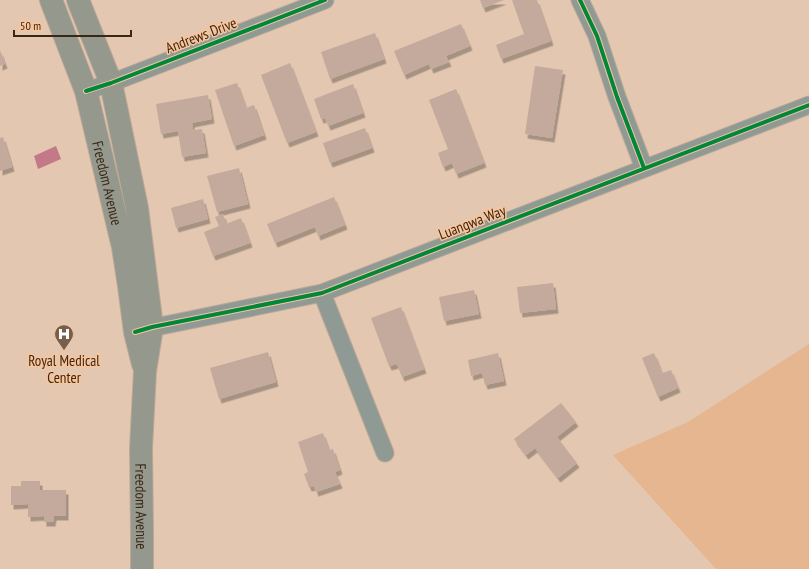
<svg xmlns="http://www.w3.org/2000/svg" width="809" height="569" viewBox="0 0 809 569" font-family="'PT Sans Narrow',sans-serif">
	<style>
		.green { fill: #e5b68f }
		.water { fill: #c47988 }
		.building { fill: #c3aa9c; filter: url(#shadow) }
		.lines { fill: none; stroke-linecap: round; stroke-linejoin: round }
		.minor-casing { stroke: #bda896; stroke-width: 19 }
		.major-casing { stroke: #bda896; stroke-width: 24 }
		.minor { stroke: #909a94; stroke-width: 17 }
		.major { stroke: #94988d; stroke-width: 22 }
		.cycleway-casing { stroke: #f9c59b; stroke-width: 6 }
		.cycleway { stroke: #00873e; stroke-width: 4 }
		.labels { text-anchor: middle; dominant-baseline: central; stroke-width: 3; stroke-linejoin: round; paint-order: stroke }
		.street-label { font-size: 15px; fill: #3b2716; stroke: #f9c59b }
		.poi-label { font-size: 15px; fill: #3b2716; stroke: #f9c59b }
	</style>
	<defs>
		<filter id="shadow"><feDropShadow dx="2.5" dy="4.5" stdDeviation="0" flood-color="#0004"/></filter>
	</defs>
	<rect width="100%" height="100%" fill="#e3c7b1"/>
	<path class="green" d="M809 344V569H716L613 455 688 422Z"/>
	<path class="water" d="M56 146 61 159 38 169 34 156Z"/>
	<path class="building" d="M480 0H504L483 8Z
		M512 0H537L551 41 501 59 496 45 524 34Z
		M461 24 470 46 446 56 449 62 431 69 429 64 404 75 394 51Z
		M375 33 384 59 330 79 321 52Z
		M0 50 5 64 0 66Z
		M290 63 316 132 287 143 261 75Z
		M535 66 563 70 552 138 525 134Z
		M237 83 246 108 254 105 264 135 234 146 215 90Z
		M353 84 363 113 328 126 325 118 321 119 314 99Z
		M456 89 484 163 456 174 452 163 443 167 438 153 448 149 429 100Z
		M208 95 212 119 192 123 193 130 202 129 206 153 182 157 178 131 161 134 156 104Z
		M365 128 372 148 330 163 323 143Z
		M3 137 12 167 0 171V138Z
		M239 168 248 204 217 212 207 176Z
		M334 197 345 225 318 236 315 227 275 243 267 224Z
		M203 199 208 219 176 228 171 208Z
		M223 214 226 224 241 218 250 243 213 256 204 232 219 226 215 217Z
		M553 283 556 309 520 313 517 287Z
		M474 290 479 314 444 321 439 297Z
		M401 307 424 369 402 377 397 364 389 366 371 318Z
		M268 352 276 382 219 399 210 368Z
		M498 353 504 381 485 385 482 373 471 376 468 360Z
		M654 353 662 373 671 370 678 388 658 397 642 358Z
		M561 403 576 422 557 437 577 463 558 478 535 448 526 455 514 439Z
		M323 433 329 450 333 449 340 470 335 472 340 484 316 492 314 486 309 487 304 474 308 472 298 442Z
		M21 481H40V490H66V516H54L53 522H44V516L28 517V504L11 505V486H21Z"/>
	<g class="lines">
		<defs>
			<path id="minor" d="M580 0 597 36 617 97 644 168
				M86 91 111 83 325 0
				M322 293 385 453
				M141 330 322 293 809 105"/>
			<g id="major">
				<path id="s1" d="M51 0 86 91 123 247 129 286 135 332 143 364"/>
				<path id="s2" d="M78 0 111 83 137 208 152 327 145 371 141 448 142 533V569"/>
			</g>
		</defs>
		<use href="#minor" class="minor-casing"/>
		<use href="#major" class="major-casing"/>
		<use href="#minor" class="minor"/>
		<use href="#major" class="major"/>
		<defs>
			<path id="cycleway" d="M580 0 597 36 617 97 644 168
				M86 91 111 83 325 0
				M135 332 152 327 322 293 809 105"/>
		</defs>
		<use href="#cycleway" class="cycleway-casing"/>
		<use href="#cycleway" class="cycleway"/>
	</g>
	<defs>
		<symbol id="hospital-pin" viewBox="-11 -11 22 30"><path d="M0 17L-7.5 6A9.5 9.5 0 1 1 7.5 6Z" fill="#765f4c" stroke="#f9c59b"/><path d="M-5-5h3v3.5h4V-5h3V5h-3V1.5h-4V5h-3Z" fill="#fff"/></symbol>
	</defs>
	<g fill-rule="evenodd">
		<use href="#hospital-pin" x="53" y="323" width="22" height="30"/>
	</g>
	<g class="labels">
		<g class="street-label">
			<text transform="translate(201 35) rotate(-21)">Andrews Drive</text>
			<text stroke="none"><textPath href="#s1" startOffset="192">Freedom Avenue</textPath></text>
			<text transform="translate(472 222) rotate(-21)">Luangwa Way</text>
			<text stroke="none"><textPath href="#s2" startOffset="517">Freedom Avenue</textPath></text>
		</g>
		<g class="poi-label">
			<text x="64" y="360">Royal Medical<tspan x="64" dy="17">Center</tspan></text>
		</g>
	</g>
	<path d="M14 30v6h117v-6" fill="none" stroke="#3b2716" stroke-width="2"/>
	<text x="20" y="30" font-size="12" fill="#3b2716" stroke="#f9c59b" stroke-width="3" paint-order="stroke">50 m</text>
</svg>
